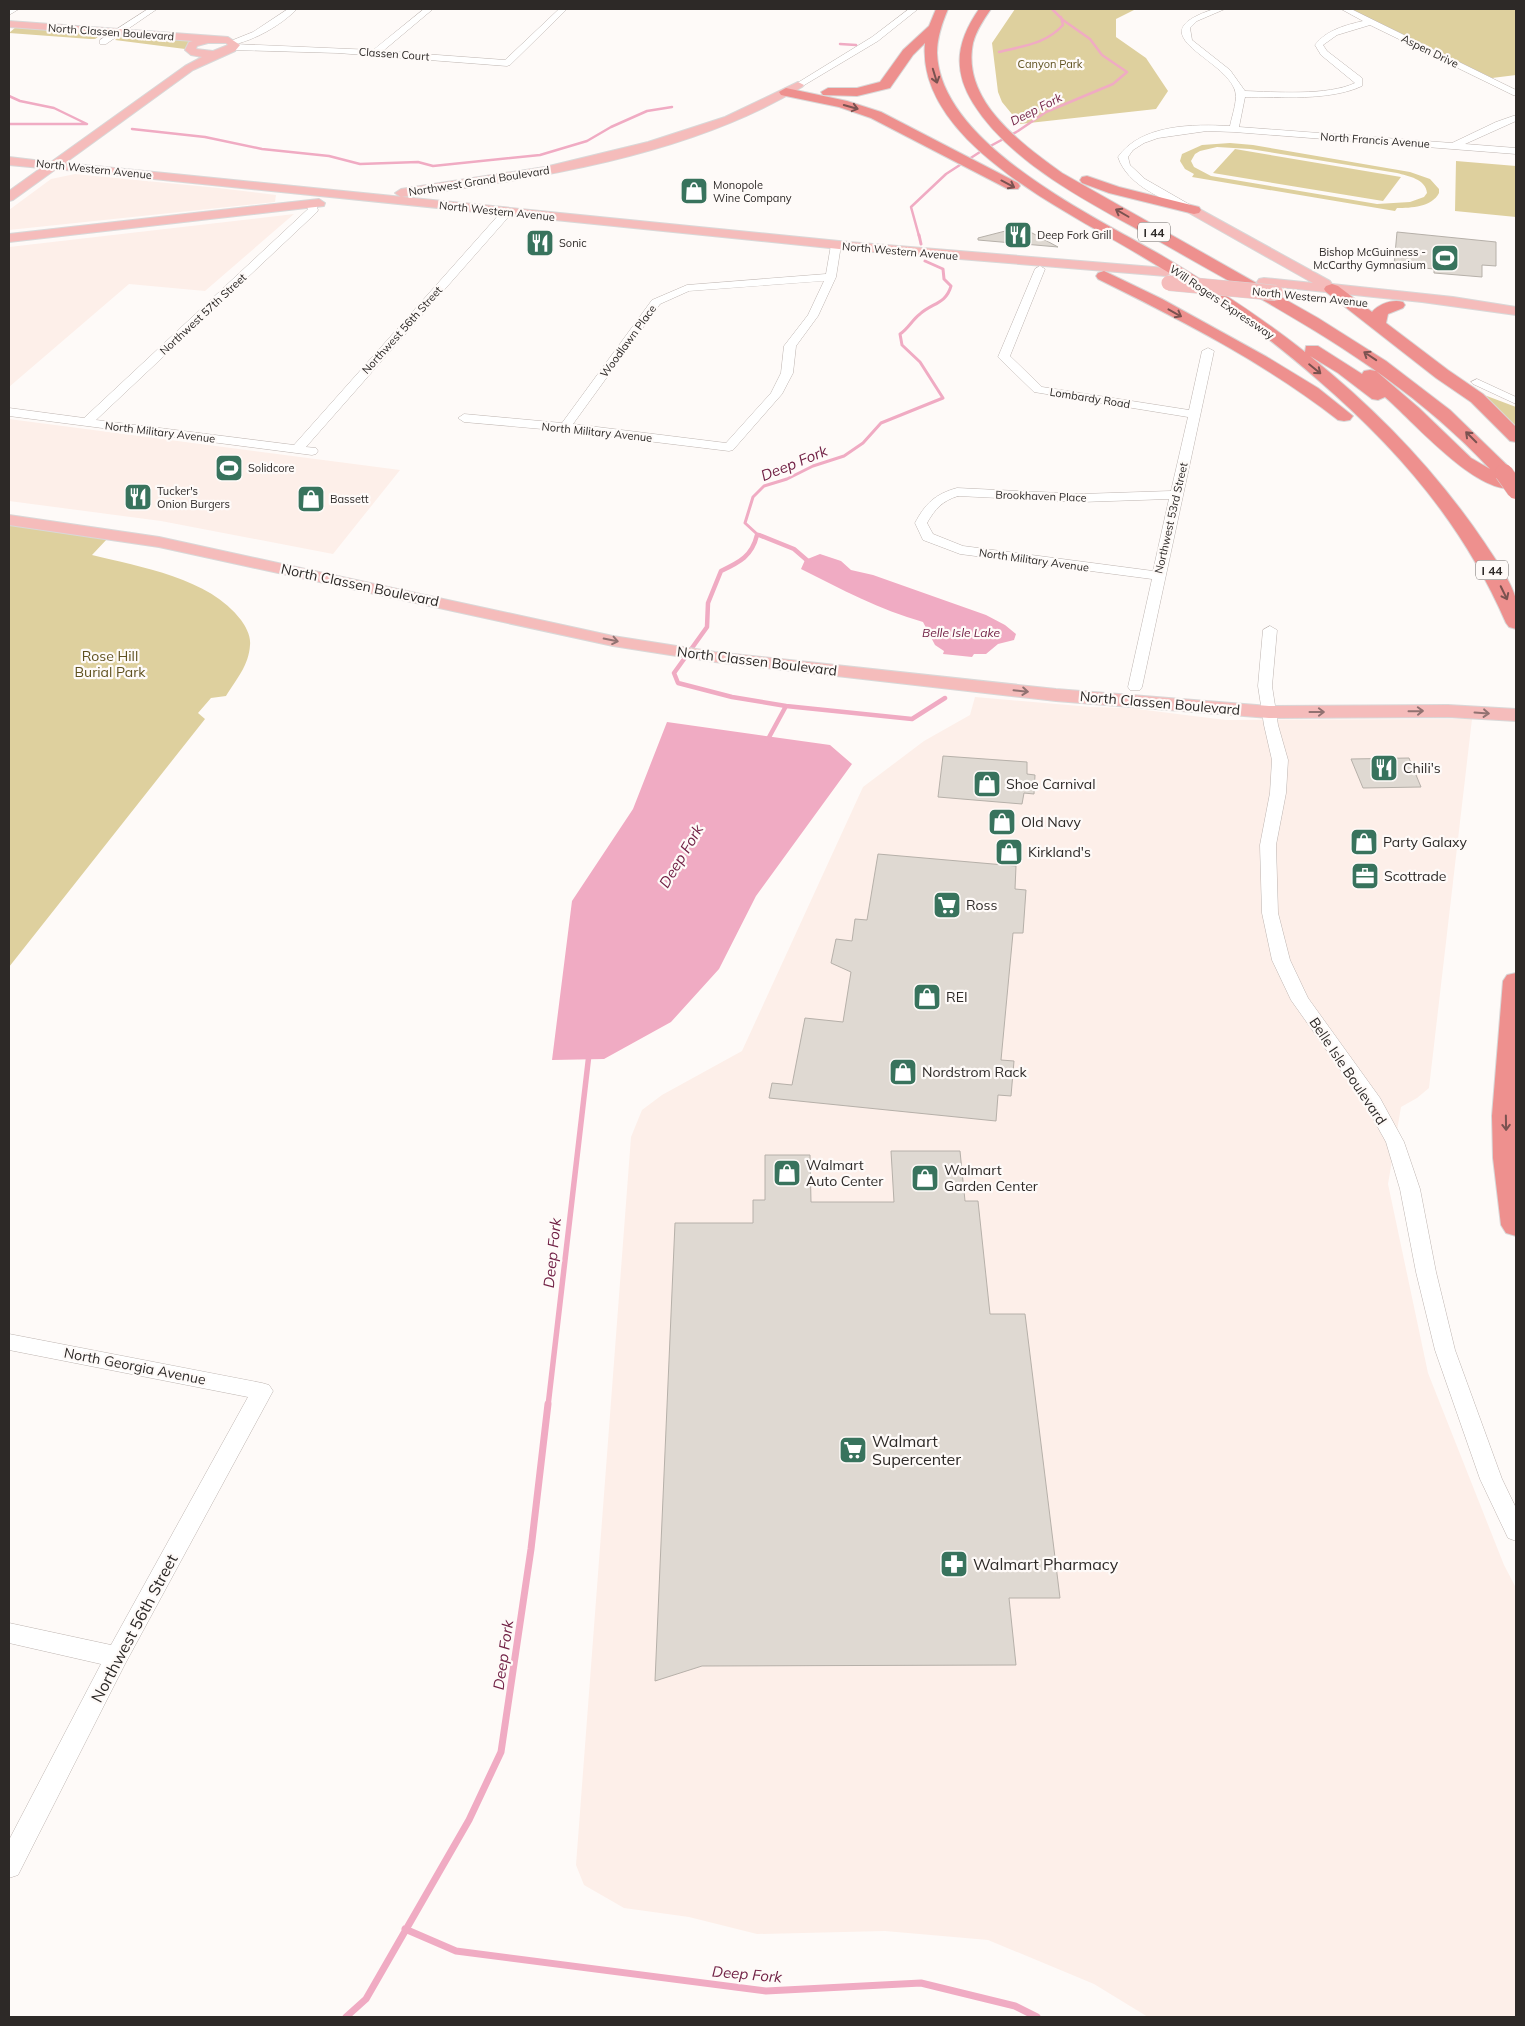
<svg xmlns="http://www.w3.org/2000/svg" width="1525" height="2026" viewBox="0 0 1525 2026" font-family="Mulish,sans-serif">
	<style>
		.built { fill: #fdefe9 }
		.green { fill: #ded09e; fill-rule: evenodd }
		.water { fill: #f0abc3 }
		.lines { fill: none; stroke-linecap: round; stroke-linejoin: round }
		.stream-far4 { stroke: #f0abc3; stroke-width: 2.5 }
		.stream-far3 { stroke: #f0abc3; stroke-width: 3 }
		.stream-far2 { stroke: #f0abc3; stroke-width: 4.5 }
		.stream-far1 { stroke: #f0abc3; stroke-width: 5.5 }
		.stream { stroke: #f0abc3; stroke-width: 7 }
		.building { fill: #dfd9d2; stroke: #b6b0a9 }
		.minor-casing { stroke: #beb5b1; stroke-width: 1 }
		.major-casing { stroke: #d9d8d8; stroke-width: 2 }
		.highway-casing { stroke: #d9d8d8; stroke-width: 2 }
		.minor { fill: #fff; fill-rule: evenodd }
		.major { fill: #f5bcbb; fill-rule: evenodd }
		.highway { fill: #ee908e; fill-rule: evenodd }
		.major-bridge-casing { stroke: #d9d8d8; stroke-width: 16; stroke-linecap: butt }
		.highway-bridge-casing { stroke: #d9d8d8; stroke-width: 19; stroke-linecap: butt }
		.major-bridge { stroke: #f5bcbb; stroke-width: 15 }
		.highway-bridge { stroke: #ee908e; stroke-width: 18 }
		.oneway { stroke: #7a5250 }
		.oneway2 { stroke: #917271 }
		.labels { text-anchor: middle; dominant-baseline: central; stroke-width: 4.5; stroke-linejoin: round; paint-order: stroke }
		.far-street-label { font-size: 11px; fill: #2d2927; stroke: #fefaf8 }
		.far-park-label { font-size: 11px; fill: #5f511f; stroke: #fefaf8 }
		.far-poi-label { font-size: 11px; fill: #2d2927; stroke: #fefaf8; text-anchor: start }
		.far-water-label { font-size: 12px; font-style: italic; fill: #712145; stroke: #fefaf8 }
		.shield { fill: #fefaf8; stroke: #6c6866; stroke-width: 1 }
		.shield-label { font-size: 12px; font-weight: bold; fill: #2d2927 }
		.street-label { font-size: 14px; fill: #2d2927; stroke: #fefaf8 }
		.park-label { font-size: 14px; fill: #5f511f; stroke: #fefaf8 }
		.poi-label { font-size: 14px; fill: #2d2927; stroke: #fefaf8; text-anchor: start }
		.water-label { font-size: 15px; font-style: italic; fill: #712145; stroke: #fefaf8 }
		.near-poi-label { font-size: 16px; fill: #2d2927; stroke: #fefaf8; text-anchor: start }
		.near-street-label { font-size: 16px; fill: #2d2927; stroke: #fefaf8 }
	</style>
	<rect width="100%" height="100%" fill="#fefaf8"/>
	<path class="built" d="M75 174 218 188 276 195 275 202 9 230V210L51 179Z
		M294 214 205 291 129 284 9 387V247Z
		M9 419 400 470 333 554 161 521 9 501Z
		M975 697 1091 707 1129 708 1226 720 1472 719 1429 1088 1417 1098 1401 1107 1388 1184 1428 1373 1504 1565 1516 1588V2017H1148L1094 1984 988 1940 885 1931 757 1934 689 1917 624 1908 584 1885 576 1865 631 1137 642 1110 662 1095 742 1051 863 787 924 741 970 715Z"/>
	<path class="green" d="M1015 9H1136L1116 19V37L1146 58 1168 91 1156 109 1020 124 1002 102 998 92 992 43Z
		M1351 9H1516V75L1492 78Z
		M16 27 103 34 95 39H90L9 33Z
		M125 35 200 40 188 45 185 49 115 40 120 36Z
		M1230 143 1253 145 1410 172 1430 179 1439 189V193C1432 207 1411 208 1397 208L1395 211 1192 177 1194 174 1185 169 1180 161 1182 154 1202 145ZM1217 147 1250 149 1397 173C1408 176 1426 179 1427 193L1424 197 1410 202 1377 204 1211 176 1194 167 1191 161 1195 154 1200 151Z
		M1235 149 1401 177 1383 201 1213 173Z
		M1456 161 1516 166V217L1455 211Z
		M1471 390 1516 407V431L1497 411Z
		M9 524 108 538 92 555C140 567 210 578 241 620 246 627 251 636 250 645 249 665 236 680 226 696L211 698 198 713 205 719 9 967Z"/>
	<path class="water" d="M820 554 841 561 851 570 873 575 986 615 1005 625 1016 634 1014 640 998 644 986 654H974L972 657 943 654 944 651 935 645 923 622C880 610 841 589 801 569L805 560Z
		M667 722 830 745 852 764 756 896 719 969 671 1022 604 1059 552 1060 572 901 633 809Z"/>
	<g class="lines">
		<path class="stream-far4" d="M840 44 856 45
			M999 52C1023 46 1046 44 1063 25L1061 17
			M9 96 20 101 54 108 87 124
			M9 124H86
			M132 129 205 137 262 149 329 156 360 164 418 162 433 166 540 155 587 141 611 127 647 111 672 107
			M919 236 911 207 946 174 983 150 1018 131 1046 112 1113 84 1127 72 1102 55 1090 39 1063 20 1052 9"/>
		<path class="stream-far3" d="M919 235 921 244
			M757 534 762 536
			M757 536V534L745 523 753 497 764 486 787 479 813 466 844 456 863 443 881 423 943 398 920 362 902 345 900 334C908 329 912 320 920 314 932 303 946 304 951 286L944 279 943 269 925 261"/>
		<path class="stream-far2" d="M757 535C752 556 740 562 721 571L708 603 707 627 674 673 678 683 732 697 786 706 767 741
			M759 535 794 549 809 562
			M786 706 912 719 945 698"/>
		<path class="stream-far1" d="M548 1406 589 1054"/>
		<path class="stream" d="M405 1929 456 1951 766 1991 921 1983 1015 2006 1037 2017
			M346 2017 366 1999 469 1820 501 1752 531 1549 548 1404"/>
	</g>
	<path class="building" d="M1021 227 1058 247 978 240V238Z
		M1397 232 1496 242V266L1482 265V277L1434 273V269L1394 265Z
		M943 756 1027 762V774L1035 775 1034 794 1024 793 1022 804 938 797Z
		M1409 758 1421 787 1363 788 1351 759Z
		M878 854 1016 866 1015 889 1026 890 1023 933H1013L1001 1060 1014 1061 1011 1096 998 1095 996 1121 769 1098 772 1083 792 1085 805 1018 843 1022 851 972 831 963 836 939 852 941 855 919 867 920Z
		M891 1151H960L965 1201H978L990 1314H1025L1060 1598H1009L1016 1665 702 1666 655 1681 675 1223H753V1200H765V1155H810L811 1202H894Z"/>
	<g class="lines">
		<defs>
			<path id="minor" d="M10 9H19L9 15Z
				M148 9H157L106 44H100V40Z
				M288 9H297C280 26 255 40 232 45L228 42 253 32Z
				M424 9H433L383 51 505 60 559 9H567L510 65 507 66 338 53 234 50 230 47 234 44 373 50Z
				M909 9H918L878 41 801 87 798 88 794 85 872 37Z
				M1214 9H1225L1197 21 1190 28 1192 40 1230 70 1245 91C1274 92 1328 96 1355 83L1321 55 1315 45C1326 30 1346 25 1363 21L1341 9H1351L1516 90V96L1513 95 1370 25 1337 35 1323 45 1327 51 1362 78V86C1330 101 1280 97 1245 97L1239 127 1452 143 1496 122 1516 115V121L1465 144 1516 148V154L1234 132 1207 131 1158 138 1144 143 1133 150 1128 157 1130 165 1145 179 1199 210 1198 212H1190C1165 199 1128 187 1118 157 1141 124 1194 124 1230 126 1232 115 1239 98 1234 88 1220 56 1137 34 1214 9Z
				M311 201 316 204 318 210 317 212 96 420 294 445 503 210H511V214L306 447 316 448 318 451 316 454 312 455 9 416V408L84 418 308 209 306 204Z
				M836 242 841 245 836 277 818 316 796 346 793 373 782 394 733 450 729 451 565 431 464 422 458 418 464 414 562 423 652 300 687 285 826 274 831 245ZM824 281 808 315 784 346 781 373 771 393 726 443 573 424 660 304 689 291Z
				M1040 266 1045 269 1010 356 1042 387 1189 410 1202 351 1208 348 1214 351 1142 687 1140 690H1130L1128 687 1152 579 960 554 923 540 915 523C925 504 935 494 957 488L1081 494 1171 491 1188 417 1034 392 998 357 1035 269ZM958 496 1081 502 1169 499 1153 571 963 546 933 534 927 523C935 509 942 501 958 496Z
				M1477 379 1516 397V404L1473 384 1471 382Z
				M1270 626 1277 630 1272 686 1278 725 1288 760 1286 793 1276 845 1278 913 1290 960 1308 998 1380 1098 1404 1142 1420 1189 1436 1272 1455 1350 1502 1479 1516 1508V1541L1508 1538 1480 1479 1435 1350 1416 1272 1400 1189 1386 1142 1366 1106 1291 1000 1272 960 1262 913 1260 845 1270 793 1272 760 1264 725 1258 686 1263 630Z
				M9 1334 262 1383 269 1385 273 1391 125 1664 18 1875 9 1878V1840L101 1664 9 1643V1623L111 1645 248 1397 9 1350Z"/>
			<path id="major" d="M9 21 228 37 240 45 235 51 193 70 65 163 849 242 1166 268 1173 272 1166 276 849 250 56 169 13 200 9 201V191L41 168 9 165V157L51 162 185 66 202 57 191 55 185 50 189 42 193 41 9 27ZM208 43H226L228 45 213 51 196 49 197 46Z
				M798 82 804 85 802 87C686 157 533 179 401 197L395 193 401 189 545 167 648 142 725 117Z
				M319 199 325 203 324 206 9 242V234Z
				M1194 206 1330 281 1332 284 1453 297 1516 307V315L1422 302 1259 285 1257 282 1259 279 1264 278 1313 283 1189 213 1188 210 1189 207Z
				M9 515 159 537 613 636 715 652 1056 689 1269 706 1448 705 1516 709V721L1448 717 1269 718 1056 701 715 662 613 646 159 547 9 525Z"/>
			<path id="highway" d="M936 9H948C942 23 937 38 937 53 940 145 1096 217 1166 258 1214 287 1261 317 1305 352L1306 346H1318L1362 374 1364 371 1370 370 1376 371 1419 408 1471 458 1490 469C1398 370 1285 313 1169 247 1103 209 1014 169 973 103 952 69 957 41 979 9H991C984 19 976 31 973 43 961 101 1022 144 1062 173L1318 318 1386 361 1450 410 1511 469 1513 473 1508 478 1516 480V488C1478 497 1413 421 1385 397L1378 400 1372 399 1338 373 1310 356C1377 410 1436 471 1484 542 1495 559 1510 579 1516 599 1518 608 1516 620 1516 629L1509 627 1506 623C1463 524 1399 450 1318 380 1281 348 1242 317 1199 291 1168 272 1137 253 1105 235 1040 197 917 132 925 43L913 55 890 88 857 96 823 95 821 92 828 88H857L880 82 903 50 929 26Z
				M786 88 847 101 881 112 1018 183 1020 186 1018 189H1008L871 118 839 107 781 95 779 92Z
				M1087 176 1119 187 1199 207 1201 210 1199 213 1194 214 1109 193 1082 183 1080 180 1082 177Z
				M1104 271 1162 299 1267 357 1318 388 1353 416 1350 420 1344 421 1338 420C1265 363 1181 320 1098 279L1096 276 1098 273Z
				M1332 284 1338 286 1372 312C1379 304 1392 299 1403 302L1405 305 1403 308 1388 314 1386 323 1448 370 1483 394 1516 427V442L1510 441 1471 402 1436 378 1326 292 1324 289 1326 286Z
				M1516 973V1236L1506 1233 1501 1225 1493 1158 1492 1116 1503 981 1507 975Z"/>
		</defs>
		<use href="#minor" class="minor-casing"/>
		<use href="#major" class="major-casing"/>
		<use href="#highway" class="highway-casing"/>
		<use href="#minor" class="minor"/>
		<use href="#major" class="major"/>
		<use href="#highway" class="highway"/>
		<defs>
			<path id="major-bridge" d="M1169 283 1276 293"/>
			<path id="highway-bridge" d="M1504 473 1516 490"/>
		</defs>
		<use href="#major-bridge" class="major-bridge-casing"/>
		<use href="#highway-bridge" class="highway-bridge-casing"/>
		<use href="#major-bridge" class="major-bridge"/>
		<use href="#highway-bridge" class="highway-bridge"/>
	</g>
	<defs><path id="oneway-shaft" d="M-6 0H5M1.5-3L5.5 0L1.5 3" fill="none" stroke-width="1.6" stroke-linecap="round" stroke-linejoin="round" transform="scale(1.25)"/></defs>
	<g class="oneway">
		<use href="#oneway-shaft" transform="translate(935 76) rotate(73)"/>
		<use href="#oneway-shaft" transform="translate(851 107) rotate(16)"/>
		<use href="#oneway-shaft" transform="translate(1008 184) rotate(28)"/>
		<use href="#oneway-shaft" transform="translate(1122 213) rotate(-150)"/>
		<use href="#oneway-shaft" transform="translate(1175 313) rotate(29)"/>
		<use href="#oneway-shaft" transform="translate(1370 356) rotate(-146)"/>
		<use href="#oneway-shaft" transform="translate(1315 369) rotate(39)"/>
		<use href="#oneway-shaft" transform="translate(1471 437) rotate(-135)"/>
		<use href="#oneway-shaft" transform="translate(1504 593) rotate(64)"/>
		<use href="#oneway-shaft" transform="translate(1506 1123) rotate(89)"/>
	</g>
	<g class="oneway2">
		<use href="#oneway-shaft" transform="translate(611 640) rotate(11)"/>
		<use href="#oneway-shaft" transform="translate(1021 691) rotate(6)"/>
		<use href="#oneway-shaft" transform="translate(1416 711) rotate(-1)"/>
		<use href="#oneway-shaft" transform="translate(1317 712)"/>
		<use href="#oneway-shaft" transform="translate(1482 713) rotate(4)"/>
	</g>
	<defs>
		<symbol id="shop-square" viewBox="-11 -11 22 22"><rect x="-9" y="-9" width="18" height="18" rx="4" fill="#38735d" stroke="#fefaf8"/><path d="M-5-2.5h2.3a2.7 3.5 0 0 1 5.4 0H5L5.5 6h-11ZM-1.5-2.5h3a1.5 2.3 0 0 0-3 0Z" fill="#fff"/></symbol>
		<symbol id="restaurant-square" viewBox="-11 -11 22 22"><rect x="-9" y="-9" width="18" height="18" rx="4" fill="#38735d" stroke="#fefaf8"/><path d="M-5-6h1v4h1v-4h1v4h1v-4h1v5L-1.5 .5V6h-2V.5L-5-1ZM5-6V6H3V1.5H1.5Q1.5-4 5-6Z" fill="#fff"/></symbol>
		<symbol id="stadium-square" viewBox="-11 -11 22 22"><rect x="-9" y="-9" width="18" height="18" rx="4" fill="#38735d" stroke="#fefaf8"/><path d="M0-5a6.5 5 0 1 0 0 10a6.5 5 0 1 0 0-10ZM-3.5-1.8h7v3.6h-7Z" fill="#fff"/></symbol>
		<symbol id="office-square" viewBox="-11 -11 22 22"><rect x="-9" y="-9" width="18" height="18" rx="4" fill="#38735d" stroke="#fefaf8"/><path d="M-6-3h4V-5.5h4V-3h4V5H-6ZM-1-4.5V-3h2v-1.5ZM-6 0V1H6V0Z" fill="#fff"/></symbol>
		<symbol id="supermarket-square" viewBox="-11 -11 22 22"><rect x="-9" y="-9" width="18" height="18" rx="4" fill="#38735d" stroke="#fefaf8"/><path d="M-6-5.5h2.5l.6 2H6L4.5 2H-2.5L-4.4-4H-6ZM-1.5 3.2a1.3 1.3 0 1 0 .1 0ZM3 3.2a1.3 1.3 0 1 0 .1 0Z" fill="#fff"/></symbol>
		<symbol id="pharmacy-square" viewBox="-11 -11 22 22"><rect x="-9" y="-9" width="18" height="18" rx="4" fill="#38735d" stroke="#fefaf8"/><path d="M-2-6h4v4h4v4h-4v4h-4v-4h-4v-4h4Z" fill="#fff"/></symbol>
	</defs>
	<g fill-rule="evenodd">
		<use href="#shop-square" x="678" y="175" width="32" height="32"/>
		<use href="#restaurant-square" x="1002" y="219" width="32" height="32"/>
		<use href="#restaurant-square" x="524" y="227" width="32" height="32"/>
		<use href="#stadium-square" x="1429" y="242" width="32" height="32"/>
		<use href="#stadium-square" x="213" y="452" width="32" height="32"/>
		<use href="#restaurant-square" x="122" y="481" width="32" height="32"/>
		<use href="#shop-square" x="295" y="483" width="32" height="32"/>
		<use href="#restaurant-square" x="1368" y="752" width="32" height="32"/>
		<use href="#shop-square" x="971" y="768" width="32" height="32"/>
		<use href="#shop-square" x="986" y="806" width="32" height="32"/>
		<use href="#shop-square" x="1348" y="826" width="32" height="32"/>
		<use href="#shop-square" x="993" y="836" width="32" height="32"/>
		<use href="#office-square" x="1349" y="860" width="32" height="32"/>
		<use href="#supermarket-square" x="931" y="889" width="32" height="32"/>
		<use href="#shop-square" x="911" y="981" width="32" height="32"/>
		<use href="#shop-square" x="887" y="1056" width="32" height="32"/>
		<use href="#shop-square" x="771" y="1157" width="32" height="32"/>
		<use href="#shop-square" x="909" y="1162" width="32" height="32"/>
		<use href="#supermarket-square" x="837" y="1434" width="32" height="32"/>
		<use href="#pharmacy-square" x="938" y="1548" width="32" height="32"/>
	</g>
	<g class="labels">
		<g class="far-street-label">
			<text transform="translate(111 32) rotate(4)">North Classen Boulevard</text>
			<text transform="translate(1430 51) rotate(26)">Aspen Drive</text>
			<text transform="translate(394 54) rotate(4)">Classen Court</text>
			<text transform="translate(1375 140) rotate(4)">North Francis Avenue</text>
			<text transform="translate(94 169) rotate(6)">North Western Avenue</text>
			<text transform="translate(479 181) rotate(-9)">Northwest Grand Boulevard</text>
			<text transform="translate(497 211) rotate(6)">North Western Avenue</text>
			<text transform="translate(900 251) rotate(5)">North Western Avenue</text>
			<text transform="translate(1310 297) rotate(6)">North Western Avenue</text>
			<text transform="translate(1222 302) rotate(34)">Will Rogers Expressway</text>
			<text transform="translate(203 314) rotate(-43)">Northwest 57th Street</text>
			<text transform="translate(402 330) rotate(-48)">Northwest 56th Street</text>
			<text transform="translate(628 341) rotate(-54)">Woodlawn Place</text>
			<text transform="translate(1090 398) rotate(9)">Lombardy Road</text>
			<text transform="translate(160 432) rotate(7)">North Military Avenue</text>
			<text transform="translate(597 432) rotate(6)">North Military Avenue</text>
			<text transform="translate(1041 496) rotate(2)">Brookhaven Place</text>
			<text transform="translate(1171 518) rotate(-77)">Northwest 53rd Street</text>
			<text transform="translate(1034 560) rotate(8)">North Military Avenue</text>
		</g>
		<g class="far-park-label">
			<text x="1050" y="64">Canyon Park</text>
		</g>
		<g class="far-poi-label">
			<text x="713" y="185">Monopole<tspan x="713" dy="13">Wine Company</tspan></text>
			<text x="1037" y="235">Deep Fork Grill</text>
			<text x="559" y="243">Sonic</text>
			<text x="1426" y="252" text-anchor="end">Bishop McGuinness -<tspan x="1426" dy="13">McCarthy Gymnasium</tspan></text>
			<text x="248" y="468">Solidcore</text>
			<text x="157" y="491">Tucker's<tspan x="157" dy="13">Onion Burgers</tspan></text>
			<text x="330" y="499">Bassett</text>
		</g>
		<g class="far-water-label">
			<text transform="translate(1036 109) rotate(-27)">Deep Fork</text>
			<text x="961" y="632">Belle Isle Lake</text>
		</g>
		<g class="shield">
			<rect x="1138" y="222.5" width="32" height="19" rx="4"/>
			<rect x="1476" y="560.5" width="32" height="19" rx="4"/>
		</g>
		<g class="shield-label">
			<text x="1154" y="232">I 44</text>
			<text x="1492" y="570">I 44</text>
		</g>
		<g class="street-label">
			<text transform="translate(360 585) rotate(12)">North Classen Boulevard</text>
			<text transform="translate(757 661) rotate(7)">North Classen Boulevard</text>
			<text transform="translate(1160 703) rotate(5)">North Classen Boulevard</text>
			<text transform="translate(1348 1071) rotate(56)">Belle Isle Boulevard</text>
			<text transform="translate(135 1366) rotate(11)">North Georgia Avenue</text>
		</g>
		<g class="park-label">
			<text x="110" y="656">Rose Hill<tspan x="110" dy="16">Burial Park</tspan></text>
		</g>
		<g class="poi-label">
			<text x="1403" y="768">Chili's</text>
			<text x="1006" y="784">Shoe Carnival</text>
			<text x="1021" y="822">Old Navy</text>
			<text x="1383" y="842">Party Galaxy</text>
			<text x="1028" y="852">Kirkland's</text>
			<text x="1384" y="876">Scottrade</text>
			<text x="966" y="905">Ross</text>
			<text x="946" y="997">REI</text>
			<text x="922" y="1072">Nordstrom Rack</text>
			<text x="806" y="1165">Walmart<tspan x="806" dy="16">Auto Center</tspan></text>
			<text x="944" y="1170">Walmart<tspan x="944" dy="16">Garden Center</tspan></text>
		</g>
		<g class="water-label">
			<text transform="translate(794 463) rotate(-22)">Deep Fork</text>
			<text transform="translate(681 856) rotate(-59)">Deep Fork</text>
			<text transform="translate(552 1253) rotate(-84)">Deep Fork</text>
			<text transform="translate(503 1655) rotate(-82)">Deep Fork</text>
			<text transform="translate(747 1974) rotate(5)">Deep Fork</text>
		</g>
		<g class="near-poi-label">
			<text x="872" y="1441">Walmart<tspan x="872" dy="18">Supercenter</tspan></text>
			<text x="973" y="1564">Walmart Pharmacy</text>
		</g>
		<g class="near-street-label">
			<text transform="translate(134 1628) rotate(-62)">Northwest 56th Street</text>
		</g>
	</g>
	<rect width="1525" height="2026" fill="none" stroke="#2d2927" stroke-width="20"/>
</svg>
